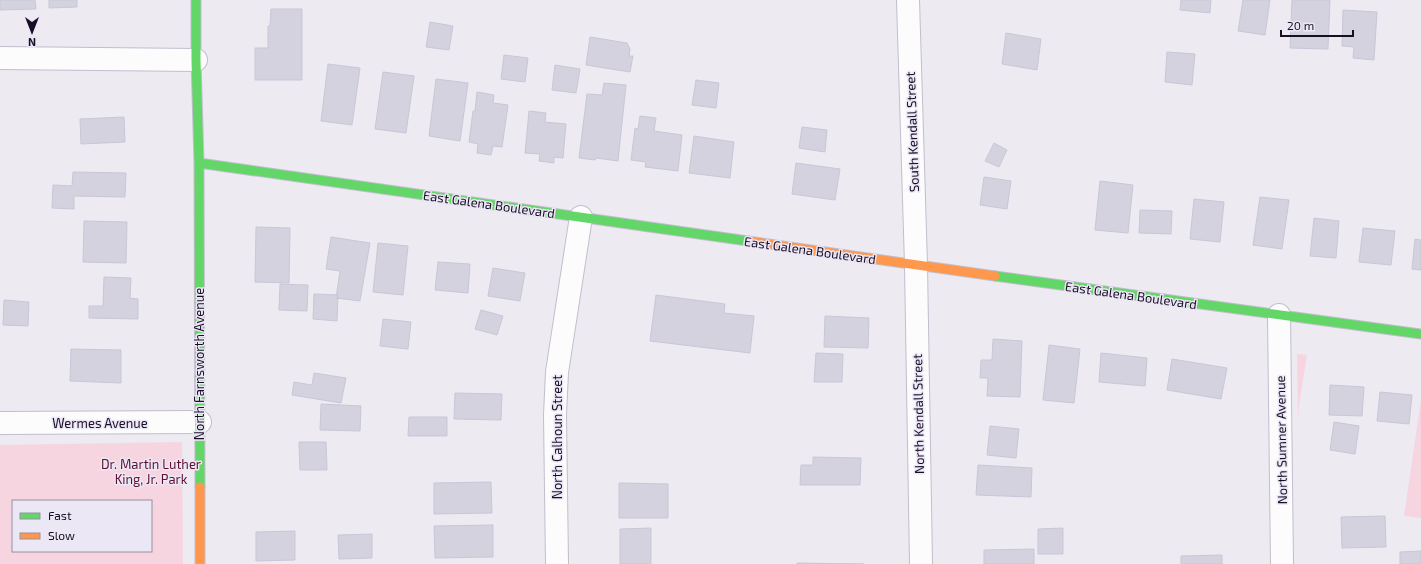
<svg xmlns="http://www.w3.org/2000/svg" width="1421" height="564" viewBox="0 0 1421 564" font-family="'Exo 2',sans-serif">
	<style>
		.green { fill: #f6d5e0; fill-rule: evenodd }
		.building { fill: #d3d2de; stroke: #c8c7d7 }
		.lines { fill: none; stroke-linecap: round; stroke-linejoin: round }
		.street-casing { stroke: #c3bdcd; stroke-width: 24 }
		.fast-casing { stroke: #c3bdcd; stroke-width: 11 }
		.slow-casing { stroke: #c3bdcd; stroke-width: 11 }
		.street { stroke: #fcfcfd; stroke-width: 22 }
		.fast { stroke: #63d668; stroke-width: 9 }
		.slow { stroke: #ff974d; stroke-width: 9 }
		.labels { text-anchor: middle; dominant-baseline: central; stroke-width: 3; stroke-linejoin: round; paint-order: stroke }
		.street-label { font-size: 13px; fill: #180e25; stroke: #ece7f5 }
		.park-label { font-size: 13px; fill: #5e0f2f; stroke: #ece7f5 }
	</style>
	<rect width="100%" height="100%" fill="#edeaf2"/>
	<path class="green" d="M1297 354 1307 355 1299 405 1298 420Z
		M1421 400V518L1404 516Z
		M182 442 183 564H0V445ZM13 501H151V551H13Z"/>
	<path class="building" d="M0 0H35L36 9 0 10Z
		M49 0H77V7L49 8Z
		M1181 0H1211L1210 13 1180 10Z
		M1243 0H1270L1265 35 1238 31Z
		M1292 0H1330L1328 49 1290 48Z
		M271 9H302V80H255V48H268V26H270Z
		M1343 10 1377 12 1374 60 1353 58 1354 47 1342 46Z
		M430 22 453 26 449 50 426 47Z
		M1006 33 1041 39 1037 70 1002 64Z
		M590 37 627 43 630 49 629 56H633L630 72 586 65Z
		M1167 52 1195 54 1192 85 1165 82Z
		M504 55 528 58 525 82 501 79Z
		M328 64 360 68 352 125 321 121Z
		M555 65 580 69 576 93 552 90Z
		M383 72 414 76 406 133 375 129Z
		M436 79 468 83 460 141 429 136Z
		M696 80 719 83 716 108 692 105Z
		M604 83 626 85 618 161 596 158 595 160 579 158 587 94 602 95Z
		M477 92 494 95 493 103 508 105 502 147 493 146 491 155 477 153 478 144 469 142 473 111H475Z
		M529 111 546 113 545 122 566 124 563 158 554 157V163L539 161 540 154 525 153Z
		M640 116 656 118 654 131 682 135 678 171 645 167 646 162 631 160 635 128 638 129Z
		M124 117 125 142 81 144 80 119Z
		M802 127 827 130 825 152 799 148Z
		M694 136 734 142 730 178 689 173Z
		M994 143 1007 150 999 167 985 161Z
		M796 163 840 169 835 200 792 194Z
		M73 172 126 173 125 197 74 196V209L52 208 53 185 72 186Z
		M984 177 1011 181 1007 209 980 205Z
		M1100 181 1133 185 1128 233 1095 230Z
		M1260 197 1289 200 1282 249 1253 245Z
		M1194 199 1224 202 1220 242 1190 239Z
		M1140 210 1172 211 1171 234 1139 233Z
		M1314 218 1339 221 1336 258 1310 256Z
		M84 221 127 222 126 263 83 262Z
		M256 227 290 228 289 283 255 282Z
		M1363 228 1395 231 1391 265 1359 262Z
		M331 237 370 243 360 301 336 298 340 271 326 269Z
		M1415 239 1421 240V270L1412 269Z
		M378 243 408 246 403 295 373 292Z
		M438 262 470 264 468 293 435 290Z
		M493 268 525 273 520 301 488 296Z
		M104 277 131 278 130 298 138 299V319L89 318V306H103Z
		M280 284 308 285 307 311 279 310Z
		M314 294 338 295 337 321 313 319Z
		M656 295 725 304 724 313 754 316 750 353 650 341Z
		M4 300 29 302 28 326 3 325Z
		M481 310 503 316 497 335 475 329Z
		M825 316 869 318 868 348 824 347Z
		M383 319 411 322 408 349 380 346Z
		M993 339 1022 341 1020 397 987 396 988 378H980L981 360H992Z
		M1049 345 1080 349 1074 403 1043 400Z
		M71 349 121 350V383L70 381Z
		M816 353 843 354 842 382H814Z
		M1101 353 1147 358 1145 386 1099 382Z
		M1172 359 1227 368 1221 399 1167 390Z
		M314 373 346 378 341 403 292 395 294 382 312 385Z
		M1330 385 1364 387 1362 416 1329 415Z
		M1380 392 1412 395 1409 424 1377 421Z
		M455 393 502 394 501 420 454 419Z
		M321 404 361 406 360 431 320 430Z
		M409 417H447V436H408Z
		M1334 422 1359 426 1355 454 1330 450Z
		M990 426 1019 429 1016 458 987 455Z
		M299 442H326L327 470H300Z
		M813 457 861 458 860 485H800L801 465H813Z
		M978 465 1032 468 1031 497 976 495Z
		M491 482 492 513 434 514V483Z
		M619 483 668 484V518H619Z
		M1385 516 1386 547 1342 548 1341 517Z
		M493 525V557L435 558 434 526Z
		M651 528V564H620V529Z
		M1063 528V554H1038V529Z
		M295 531V560L256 561V532Z
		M372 534V558L339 559 338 535Z
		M1034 549V564H984V550Z
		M1421 551V564H1400V552Z
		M1222 555V564H1181V556Z
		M797 563 864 564H797Z"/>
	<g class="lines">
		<defs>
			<path id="street" d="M908 0 916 265 921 564
				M0 58 196 60
				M1279 315 1282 564
				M0 423 200 422
				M557 564 555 415 557 372 581 217"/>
			<path id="fast" d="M196 0V60L199 163 200 487
				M199 163 748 241
				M995 276 1421 334"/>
			<path id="slow" d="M748 241 995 276
				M200 487V564"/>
		</defs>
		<use href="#street" class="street-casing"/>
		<use href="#fast" class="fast-casing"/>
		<use href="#slow" class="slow-casing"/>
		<use href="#street" class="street"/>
		<use href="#fast" class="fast"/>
		<use href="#slow" class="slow"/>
	</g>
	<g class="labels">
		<g class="street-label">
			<text transform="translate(912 132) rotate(-92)">South Kendall Street</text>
			<text transform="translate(489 204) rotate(8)">East Galena Boulevard</text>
			<text transform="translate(810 250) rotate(8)">East Galena Boulevard</text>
			<text transform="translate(1131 295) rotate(8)">East Galena Boulevard</text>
			<text transform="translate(199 364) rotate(-90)">North Farnsworth Avenue</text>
			<text transform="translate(918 414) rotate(-91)">North Kendall Street</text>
			<text x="100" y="423">Wermes Avenue</text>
			<text transform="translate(557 437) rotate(-90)">North Calhoun Street</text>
			<text transform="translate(1281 440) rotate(-91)">North Sumner Avenue</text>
		</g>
		<g class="park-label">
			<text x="151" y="464">Dr. Martin Luther<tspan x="151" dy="15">King, Jr. Park</tspan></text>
		</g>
	</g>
	<rect x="12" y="500" width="140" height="52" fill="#ece7f5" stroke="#9790a2"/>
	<rect x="20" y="513" width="20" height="6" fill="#63d668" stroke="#9790a2"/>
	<text x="48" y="520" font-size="12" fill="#180e25">Fast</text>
	<rect x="20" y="533" width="20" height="6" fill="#ff974d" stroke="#9790a2"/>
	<text x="48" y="540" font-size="12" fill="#180e25">Slow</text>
	<g transform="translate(32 32) rotate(180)" stroke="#ece7f5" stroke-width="3" paint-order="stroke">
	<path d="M0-3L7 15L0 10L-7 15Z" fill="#180e25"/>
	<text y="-6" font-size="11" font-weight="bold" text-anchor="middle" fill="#180e25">N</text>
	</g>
	<path d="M1281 30v6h72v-6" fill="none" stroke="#180e25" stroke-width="2"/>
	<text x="1287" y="30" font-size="12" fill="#180e25" stroke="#ece7f5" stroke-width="3" paint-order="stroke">20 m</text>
</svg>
